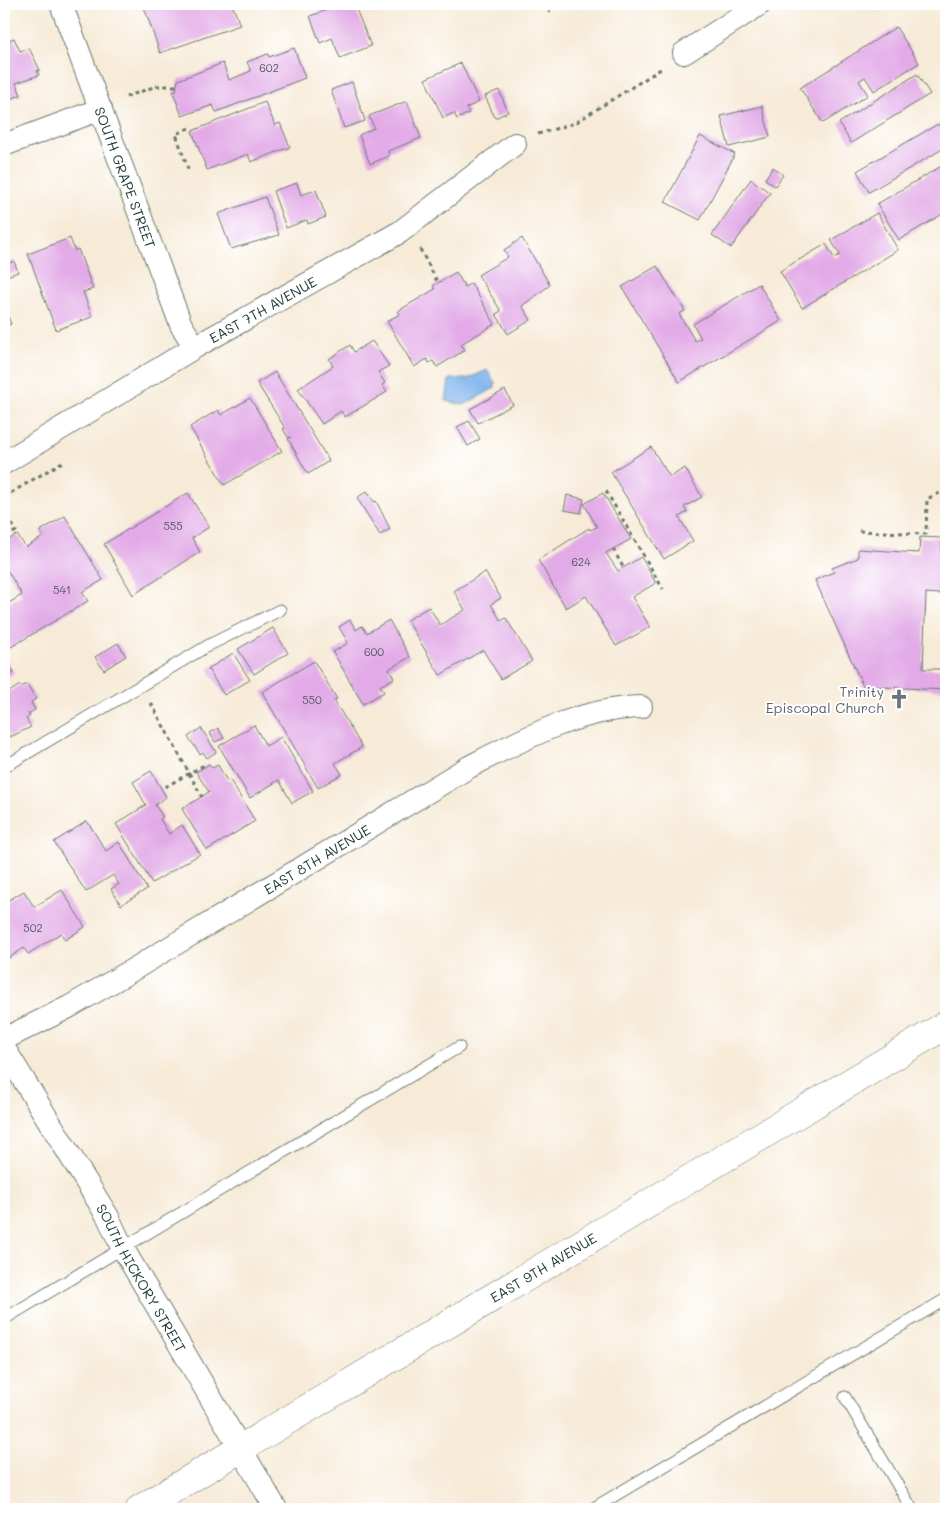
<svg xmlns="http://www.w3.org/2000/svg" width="950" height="1513" viewBox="0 0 950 1513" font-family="Mali,sans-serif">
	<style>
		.water { fill: #7db2eb; stroke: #4e7890 }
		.building { fill: #e2abe7 }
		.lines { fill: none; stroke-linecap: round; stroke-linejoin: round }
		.service-casing { stroke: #6b7a6d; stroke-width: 13 }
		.minor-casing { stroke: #6b7a6d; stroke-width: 24 }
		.tertiary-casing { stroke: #6b7a6d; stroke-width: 29 }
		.path { stroke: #6b7a6d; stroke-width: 3; stroke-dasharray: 4 4; stroke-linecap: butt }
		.service { stroke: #fff; stroke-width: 11 }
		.minor { stroke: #fff; stroke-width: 22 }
		.tertiary { stroke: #fff; stroke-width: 28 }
		.labels { text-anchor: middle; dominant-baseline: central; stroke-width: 4; stroke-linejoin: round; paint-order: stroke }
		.number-label { font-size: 11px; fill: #505861 }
		.street-label { font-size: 14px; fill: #1f3d34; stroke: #fff }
		.worship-label { font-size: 14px; fill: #5b616d; stroke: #fff; text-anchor: end }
	</style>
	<rect width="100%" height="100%" fill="#fff"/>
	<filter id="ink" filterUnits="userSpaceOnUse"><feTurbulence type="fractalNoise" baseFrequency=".02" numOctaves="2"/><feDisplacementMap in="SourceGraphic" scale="10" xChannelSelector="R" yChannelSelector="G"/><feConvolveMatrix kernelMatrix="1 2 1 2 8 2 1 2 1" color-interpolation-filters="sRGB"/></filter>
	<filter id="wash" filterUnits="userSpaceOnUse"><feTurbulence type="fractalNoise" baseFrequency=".0096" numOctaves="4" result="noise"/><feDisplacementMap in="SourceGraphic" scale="20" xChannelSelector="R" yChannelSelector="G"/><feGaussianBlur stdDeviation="1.12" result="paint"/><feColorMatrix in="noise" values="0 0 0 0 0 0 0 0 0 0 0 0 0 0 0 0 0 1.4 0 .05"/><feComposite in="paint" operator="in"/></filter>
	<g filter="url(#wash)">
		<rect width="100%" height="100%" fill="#f7ebd8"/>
		<path class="water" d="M487 370 495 382V388L464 405 446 401 449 379H467Z"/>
		<g id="blocks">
			<path class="building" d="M143 4H232L240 25 160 53Z
				M344 4H354L371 46 340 58 332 38 320 43 310 16Z
				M896 27 919 63 874 91 865 77 859 81 868 95 823 123 800 88Z
				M14 38 20 51 29 48 40 70 37 71 39 75 16 83 21 95 4 101V42Z
				M294 48 305 78 216 112 213 105 182 116 173 92 176 91 178 80 223 63 229 80 251 71 247 62 268 54 269 57Z
				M461 63 479 102 466 108 469 113 457 119 454 113 443 118 425 79Z
				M917 74 930 94 851 143 839 123Z
				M352 82 365 121 344 128 331 90Z
				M499 90 508 112 495 118 485 96Z
				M407 101 421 138 388 151 389 156 370 164 359 135 374 128 369 116Z
				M265 102 275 125 280 123 290 147 251 162 248 154 207 170 192 131Z
				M762 106 770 137 729 147 721 116Z
				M938 124 946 139V147L869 192 857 171Z
				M700 136 735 154 700 220 665 202Z
				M945 164 946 212 899 240 877 204Z
				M773 167 783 175 775 186 765 179Z
				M751 179 770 193 731 248 712 235Z
				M297 183 301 195 316 190 326 217 308 224 307 220 286 228 273 191Z
				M265 197 279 235 231 249 218 214Z
				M877 213 898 250 802 308 780 271 826 244 834 258 840 255 831 240Z
				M70 238 75 251 78 249 93 289 83 292 92 317 56 330 28 254Z
				M522 238 550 285 522 306 531 320 508 334 496 314 501 311 478 275 508 257 504 250Z
				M14 261 18 272 4 277V265Z
				M657 266 685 311 679 314 695 341 701 338 693 324 759 284 781 321 679 382 622 287Z
				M456 272 465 287 471 283 495 324 461 344 465 350 437 367 433 361 429 363 427 359 414 367 387 321 400 314 398 311 435 289 433 286Z
				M4 306 11 324 4 327Z
				M372 341 389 366 378 372 385 383 382 385 387 392 345 417 341 411 322 424 298 389 333 366 329 359 350 345 354 352Z
				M275 372 329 461 308 474 288 439 291 437H288L283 429 285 428 257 383Z
				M505 390 513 405 478 423 470 409Z
				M250 398 282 451 224 485 190 427 218 410 221 415Z
				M469 421 480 439 468 446 457 427Z
				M651 447 670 477 685 468 702 497 684 507 687 512 679 517 693 541 664 559 611 472Z
				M367 491 374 502 376 501 390 529 380 535 357 498Z
				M188 493 209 527 192 538 200 552 133 595 104 544Z
				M603 493 631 539 606 553 618 571 641 557 656 583 632 597 650 627 616 646 586 596 566 608 538 560 589 528 590 530 597 527 584 504Z
				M567 495 584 499 581 513 564 510Z
				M65 516 103 580 82 592 88 601 11 647 4 635V606L22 595 4 565V542L17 535 26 547 43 537 40 531Z
				M920 537 942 538 940 594 926 593 923 669H946V690L863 686 815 580 834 572 832 568 858 558V549L919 553Z
				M485 572 501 598 491 604 501 621 506 618 532 661 501 679 483 650 440 675 407 620 429 607 440 625 465 610 454 591Z
				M350 620 356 630 362 626 367 633 389 620 410 657 389 669 394 678 380 686 384 692 363 704 333 652 348 643 339 627Z
				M273 628 288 653 254 674 238 649Z
				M118 643 126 656 104 670 95 657Z
				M233 653 250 680 224 695 208 669Z
				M4 656 14 673 4 679Z
				M314 661 337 699 334 700 362 747 335 763 342 774 318 788 262 692Z
				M27 684 36 699 31 702 35 710 28 714 30 716 26 719 31 727 10 737 4 727V701L9 698 6 694 20 685 21 687Z
				M254 725 266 746 281 737 313 791 292 803 279 780 250 798 219 746Z
				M201 728 216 752 207 758 203 752 200 754 188 737Z
				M218 728 224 738 215 742 210 733Z
				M209 764 212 768 218 765 227 781 230 780 255 821 207 850 182 809 209 792 196 772Z
				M151 771 166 797 155 805 163 817 160 819 169 834 182 825 200 854 152 883 116 824 146 805 133 782Z
				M87 821 106 851 119 842 147 889 121 905 111 889 119 884 113 875 86 892 54 842Z
				M4 853 9 856 4 867Z
				M62 890 85 927 65 940 61 933 28 954 24 948 4 961V925L8 923 4 915V903L24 891 34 907Z"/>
		</g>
	</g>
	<g filter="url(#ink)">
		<use href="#blocks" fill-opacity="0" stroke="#6b7a6d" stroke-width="1"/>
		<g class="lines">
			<defs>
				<path id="service" d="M4 767 209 645 280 610
					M4 1319 459 1047
					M845 1397 912 1509
					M592 1509 946 1299"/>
				<g id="minor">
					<path id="s1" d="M61 4 181 325 195 347"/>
					<path d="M684 53 760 4"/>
					<path d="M4 145 101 109"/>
					<path id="s2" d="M4 463 195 347 400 232 515 144"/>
					<path id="s3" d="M4 1039 69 1007 129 972 469 767C525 738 578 709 641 707"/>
					<path id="s4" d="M4 1048 108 1217 122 1247 276 1509"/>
				</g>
				<g id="tertiary">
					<path id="s5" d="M140 1509 946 1025"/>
				</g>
			</defs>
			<use href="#service" class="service-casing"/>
			<use href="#minor" class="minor-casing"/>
			<use href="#tertiary" class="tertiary-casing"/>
			<path class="path" d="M545 4 550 13
				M126 97 156 86H177
				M189 128 176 134 189 172
				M538 134 575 123 664 67
				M420 249 438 283
				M606 491 663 589
				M4 497 64 461
				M4 510 16 531 4 539
				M859 531 926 534 927 499 946 490
				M613 549 623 567
				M151 703 202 797
				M165 787 206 764"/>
			<use href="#service" class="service"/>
			<use href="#minor" class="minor"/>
			<use href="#tertiary" class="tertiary"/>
		</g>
	</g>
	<defs>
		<symbol id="church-bare" viewBox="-9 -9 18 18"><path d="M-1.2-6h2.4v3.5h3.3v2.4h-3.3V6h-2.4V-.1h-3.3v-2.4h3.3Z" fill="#6b7280" stroke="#fff" stroke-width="2.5" paint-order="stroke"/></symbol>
	</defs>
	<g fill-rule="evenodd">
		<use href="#church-bare" x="885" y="685" width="28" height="28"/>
	</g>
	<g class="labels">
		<g class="number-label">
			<text x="269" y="67">602</text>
			<text x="173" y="525">555</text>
			<text x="581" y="561">624</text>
			<text x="62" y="589">541</text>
			<text x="374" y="651">600</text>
			<text x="312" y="699">550</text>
			<text x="33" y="927">502</text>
		</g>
		<g class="street-label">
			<text stroke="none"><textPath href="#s1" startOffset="185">SOUTH GRAPE STREET</textPath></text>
			<text stroke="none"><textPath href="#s2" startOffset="301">EAST 7TH AVENUE</textPath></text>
			<text stroke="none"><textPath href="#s3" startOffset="361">EAST 8TH AVENUE</textPath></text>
			<text stroke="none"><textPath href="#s5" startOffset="470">EAST 9TH AVENUE</textPath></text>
			<text stroke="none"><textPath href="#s4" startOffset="268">SOUTH HICKORY STREET</textPath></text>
		</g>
		<g class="worship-label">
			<text x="884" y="691">Trinity<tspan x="884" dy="16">Episcopal Church</tspan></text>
		</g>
	</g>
	<rect width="950" height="1513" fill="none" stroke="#fff" stroke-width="20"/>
</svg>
